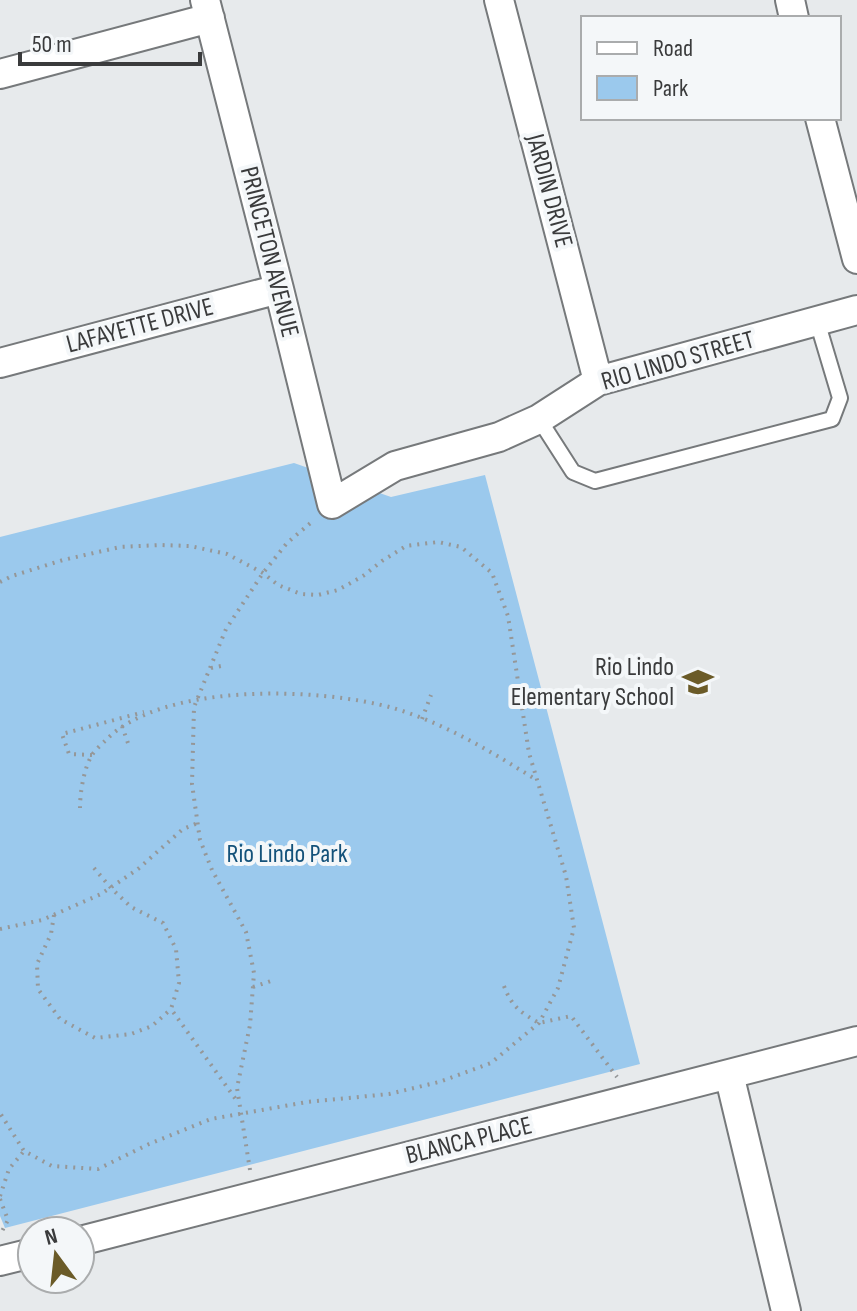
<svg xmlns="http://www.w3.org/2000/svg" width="857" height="1311" viewBox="0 0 857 1311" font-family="'Sofia Sans Condensed',sans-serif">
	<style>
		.green { fill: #9bc9ed }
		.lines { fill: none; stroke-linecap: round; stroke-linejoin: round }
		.service-casing { stroke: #76797b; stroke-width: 18 }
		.minor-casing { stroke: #76797b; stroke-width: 32 }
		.path { stroke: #959798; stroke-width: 4; stroke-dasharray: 2 6; stroke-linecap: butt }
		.service { stroke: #fff; stroke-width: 14 }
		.minor { stroke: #fff; stroke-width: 28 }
		.labels { text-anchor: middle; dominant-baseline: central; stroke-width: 8; stroke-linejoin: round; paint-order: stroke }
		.street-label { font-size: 26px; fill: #3a3b3c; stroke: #f4f7f9 }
		.poi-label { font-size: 26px; fill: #3a3b3c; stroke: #f4f7f9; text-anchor: end }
		.park-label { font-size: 26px; fill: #14527a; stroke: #f4f7f9 }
	</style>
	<rect width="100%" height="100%" fill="#e7eaec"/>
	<path class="green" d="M294 463 391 497 485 475 640 1064 5 1228 0 1216V537Z"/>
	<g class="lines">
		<defs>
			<path id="service" d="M539 419 573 472 595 481 832 419 840 398 817 321"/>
			<path id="minor" d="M205 0 279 289 332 504 395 466 499 437 539 419 598 381 857 310
				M499 0 598 381
				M790 0 794 18
				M0 74 210 18
				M820 118 857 259
				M0 363 279 289
				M729 1074 786 1311
				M80 1241 857 1041
				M0 1261 32 1253"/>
		</defs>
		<use href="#service" class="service-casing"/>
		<use href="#minor" class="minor-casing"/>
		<path class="path" d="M0 582 12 576 63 560 120 547 160 545 190 546 227 554 263 573 278 585 301 594 318 595 338 590 363 576 382 561 406 546 438 542 461 547 492 573 508 616 529 753 566 876 574 928 558 988 539 1023 491 1063 439 1082 389 1094 307 1102 211 1119 149 1144 98 1169 52 1166 24 1151 0 1113
			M211 668 226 665
			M422 719 431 695
			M122 726 129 746
			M92 755 69 754 62 734 144 712
			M80 808C80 792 84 768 92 755 95 750 101 745 105 741 161 682 318 687 393 708 444 723 490 751 535 779
			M94 868 111 888 131 907 163 923 176 949 179 983 171 1009 237 1101
			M54 915 51 934 37 964 38 989 60 1019 95 1038 131 1034 152 1026 171 1009
			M0 929 42 920 101 894 138 869 183 829 198 823
			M504 986C512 1007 520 1012 539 1023L571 1016 617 1077
			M253 987 271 981
			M250 1170 237 1088 250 1025 254 973 246 932 212 870 200 840 192 784 194 707 226 629 263 573 287 543 314 520
			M0 1196 9 1169 24 1151
			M0 1199 8 1220 1 1233"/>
		<use href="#service" class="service"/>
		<use href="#minor" class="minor"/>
	</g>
	<defs>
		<symbol id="school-bare" viewBox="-9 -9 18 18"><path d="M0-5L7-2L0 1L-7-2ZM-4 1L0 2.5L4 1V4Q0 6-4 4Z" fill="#6b5b28" stroke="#f4f7f9" stroke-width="2.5" paint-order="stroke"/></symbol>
	</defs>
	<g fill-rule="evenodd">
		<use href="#school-bare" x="676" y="660" width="44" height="44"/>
	</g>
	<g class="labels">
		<g class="street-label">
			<text transform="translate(549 191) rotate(75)">JARDIN DRIVE</text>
			<text transform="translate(269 252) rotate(76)">PRINCETON AVENUE</text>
			<text transform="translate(140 326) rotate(-15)">LAFAYETTE DRIVE</text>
			<text transform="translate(678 361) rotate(-16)">RIO LINDO STREET</text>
			<text transform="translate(469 1141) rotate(-14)">BLANCA PLACE</text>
		</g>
		<g class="poi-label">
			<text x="674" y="667">Rio Lindo<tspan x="674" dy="30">Elementary School</tspan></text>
		</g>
		<g class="park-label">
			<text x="287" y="854">Rio Lindo Park</text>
		</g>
	</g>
	<rect x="581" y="16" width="260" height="104" fill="#f4f7f9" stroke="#aaacad" stroke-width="2"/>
	<rect x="597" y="42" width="40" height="12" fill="#ffffff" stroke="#aaacad" stroke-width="2"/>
	<text x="653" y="56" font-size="24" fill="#3a3b3c">Road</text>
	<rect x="597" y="76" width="40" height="24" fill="#9bc9ed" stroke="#aaacad" stroke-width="2"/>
	<text x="653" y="96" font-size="24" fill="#3a3b3c">Park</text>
	<g transform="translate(56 1255) rotate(345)"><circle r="38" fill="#f4f7f9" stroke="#aaacad" stroke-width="2"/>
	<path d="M0-6L14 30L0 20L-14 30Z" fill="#6b5b28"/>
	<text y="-12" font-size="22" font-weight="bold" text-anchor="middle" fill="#3a3b3c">N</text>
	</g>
	<path d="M20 52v12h180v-12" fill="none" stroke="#3a3b3c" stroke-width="4"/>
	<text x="32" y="52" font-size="24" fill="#3a3b3c" stroke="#f4f7f9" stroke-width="6" paint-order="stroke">50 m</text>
</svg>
